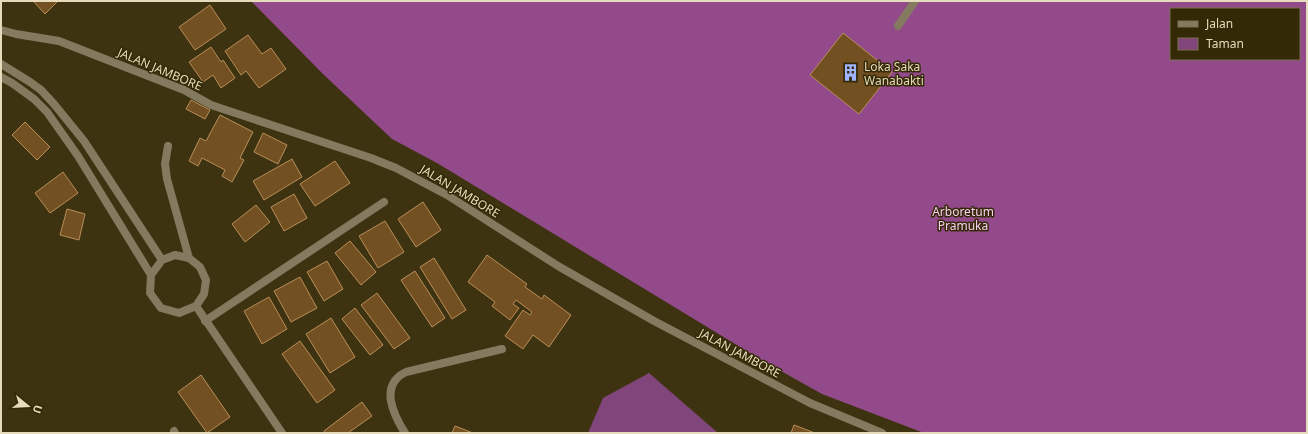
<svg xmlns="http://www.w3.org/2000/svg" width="1308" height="434" viewBox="0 0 1308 434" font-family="'Noto Sans',sans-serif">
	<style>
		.green { fill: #80457a }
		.forest { fill: #934a8b; fill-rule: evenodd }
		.building { fill: #735022; stroke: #b98e59 }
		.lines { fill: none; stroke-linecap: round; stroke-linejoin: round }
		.lane { stroke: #837a60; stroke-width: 8 }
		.street { stroke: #837a60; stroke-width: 8 }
		.labels { text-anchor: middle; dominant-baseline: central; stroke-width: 3; stroke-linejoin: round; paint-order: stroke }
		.poi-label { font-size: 12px; fill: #e6dbbb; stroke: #342906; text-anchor: start }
		.street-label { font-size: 12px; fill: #e6dbbb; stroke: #342906 }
		.park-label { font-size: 12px; fill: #f7cff1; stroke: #342906 }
	</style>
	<rect width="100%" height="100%" fill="#3e3311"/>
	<path class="green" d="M649 373 718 433H588L603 398Z"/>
	<path class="forest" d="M251 1H1307V433H924L822 394 765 362 437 163 392 139 323 74ZM1171 9H1299V59H1171Z"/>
	<path class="building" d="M33 1H56L57 2 45 14Z
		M210 5 226 29 195 50 179 27Z
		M843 33 892 72 859 114 810 75Z
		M248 35 262 54 271 48 286 69 259 88 246 71 241 75 225 51Z
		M211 47 221 62 223 60 235 78 221 88 213 75 203 82 189 62Z
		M191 100 210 110 205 119 186 109Z
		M220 115 253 132 240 158 244 160 232 182 222 176 225 170 202 158 198 166 189 161 200 138 206 141Z
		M25 122 50 147 37 160 12 135Z
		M263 133 287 145 278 164 254 152Z
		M292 159 302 177 264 200 253 181Z
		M335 161 350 183 315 206 300 184Z
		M63 172 78 193 50 213 35 193Z
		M294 194 307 218 284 231 271 207Z
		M423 202 441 230 416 247 398 219Z
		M256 205 270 222 245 242 232 224Z
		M67 209 85 214 79 240 60 235Z
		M385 221 404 252 378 268 359 236Z
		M350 241 376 272 361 285 335 253Z
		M487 255 527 284 525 287 542 299 544 295 571 315 549 347 533 335 523 349 505 336 523 310 530 315 532 312 516 300 513 304 519 308 510 320 492 306 495 302 468 282Z
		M434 258 466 310 452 319 420 267Z
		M327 261 343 289 324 301 307 272Z
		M415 271 445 318 432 327 401 280Z
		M300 277 317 308 291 322 274 291Z
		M377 293 410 338 394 349 361 305Z
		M269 297 287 329 262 344 244 311Z
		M355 308 383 345 370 355 342 319Z
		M331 318 355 357 330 373 306 334Z
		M300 341 335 390 317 403 282 354Z
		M201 375 230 417 207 433 178 392Z
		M362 402 372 416 348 433H325L324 431Z
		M794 425 815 433H791Z
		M455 426 473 433H452Z"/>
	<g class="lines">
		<path class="lane" d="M898 26 915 1"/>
		<path class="street" d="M1 30 16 34 59 41 184 90 211 105 371 158 396 168 447 195 558 266 654 321 810 403 882 433
			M1 64 30 82 41 90 54 104 84 141 162 260
			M1 77 12 83 34 99 47 112 78 156 151 275
			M168 146 165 164 167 179 189 258
			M175 255 189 258 200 267 206 280 204 294 196 306 179 313 161 308 150 293 151 275 162 260Z
			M196 306 282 433
			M205 321 384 202
			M174 431 175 433
			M405 433C393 414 379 385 406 372L502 349"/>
	</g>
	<defs>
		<symbol id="building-bare" viewBox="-9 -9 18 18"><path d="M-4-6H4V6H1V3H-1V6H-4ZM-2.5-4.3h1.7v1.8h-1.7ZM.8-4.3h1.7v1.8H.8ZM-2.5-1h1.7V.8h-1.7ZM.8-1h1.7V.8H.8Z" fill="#9eb4fd" stroke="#342906" stroke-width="2.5" paint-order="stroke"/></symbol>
	</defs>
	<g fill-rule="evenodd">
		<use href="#building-bare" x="838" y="60" width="25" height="25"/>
	</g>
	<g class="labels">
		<g class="poi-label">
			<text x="864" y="66">Loka Saka<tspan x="864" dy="14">Wanabakti</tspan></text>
		</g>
		<g class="street-label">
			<text transform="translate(160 69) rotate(23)">JALAN JAMBORE</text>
			<text transform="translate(460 191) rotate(31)">JALAN JAMBORE</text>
			<text transform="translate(740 353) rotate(28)">JALAN JAMBORE</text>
		</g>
		<g class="park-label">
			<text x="963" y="211">Arboretum<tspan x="963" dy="14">Pramuka</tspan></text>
		</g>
	</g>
	<rect width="1308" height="434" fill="none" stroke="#e6dbbb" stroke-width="4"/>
	<rect x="1170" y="8" width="130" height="52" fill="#342906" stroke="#7b704e"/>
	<rect x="1178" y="21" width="20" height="6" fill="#837a60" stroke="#7b704e"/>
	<text x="1206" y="28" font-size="12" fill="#e6dbbb">Jalan</text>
	<rect x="1178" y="38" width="20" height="12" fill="#80457a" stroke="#7b704e"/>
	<text x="1206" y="48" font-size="12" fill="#e6dbbb">Taman</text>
	<g transform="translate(28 406) rotate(108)" stroke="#342906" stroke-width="3" paint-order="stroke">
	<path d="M0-3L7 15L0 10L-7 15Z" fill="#e6dbbb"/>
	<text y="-6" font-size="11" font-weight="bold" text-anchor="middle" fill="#e6dbbb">U</text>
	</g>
</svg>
